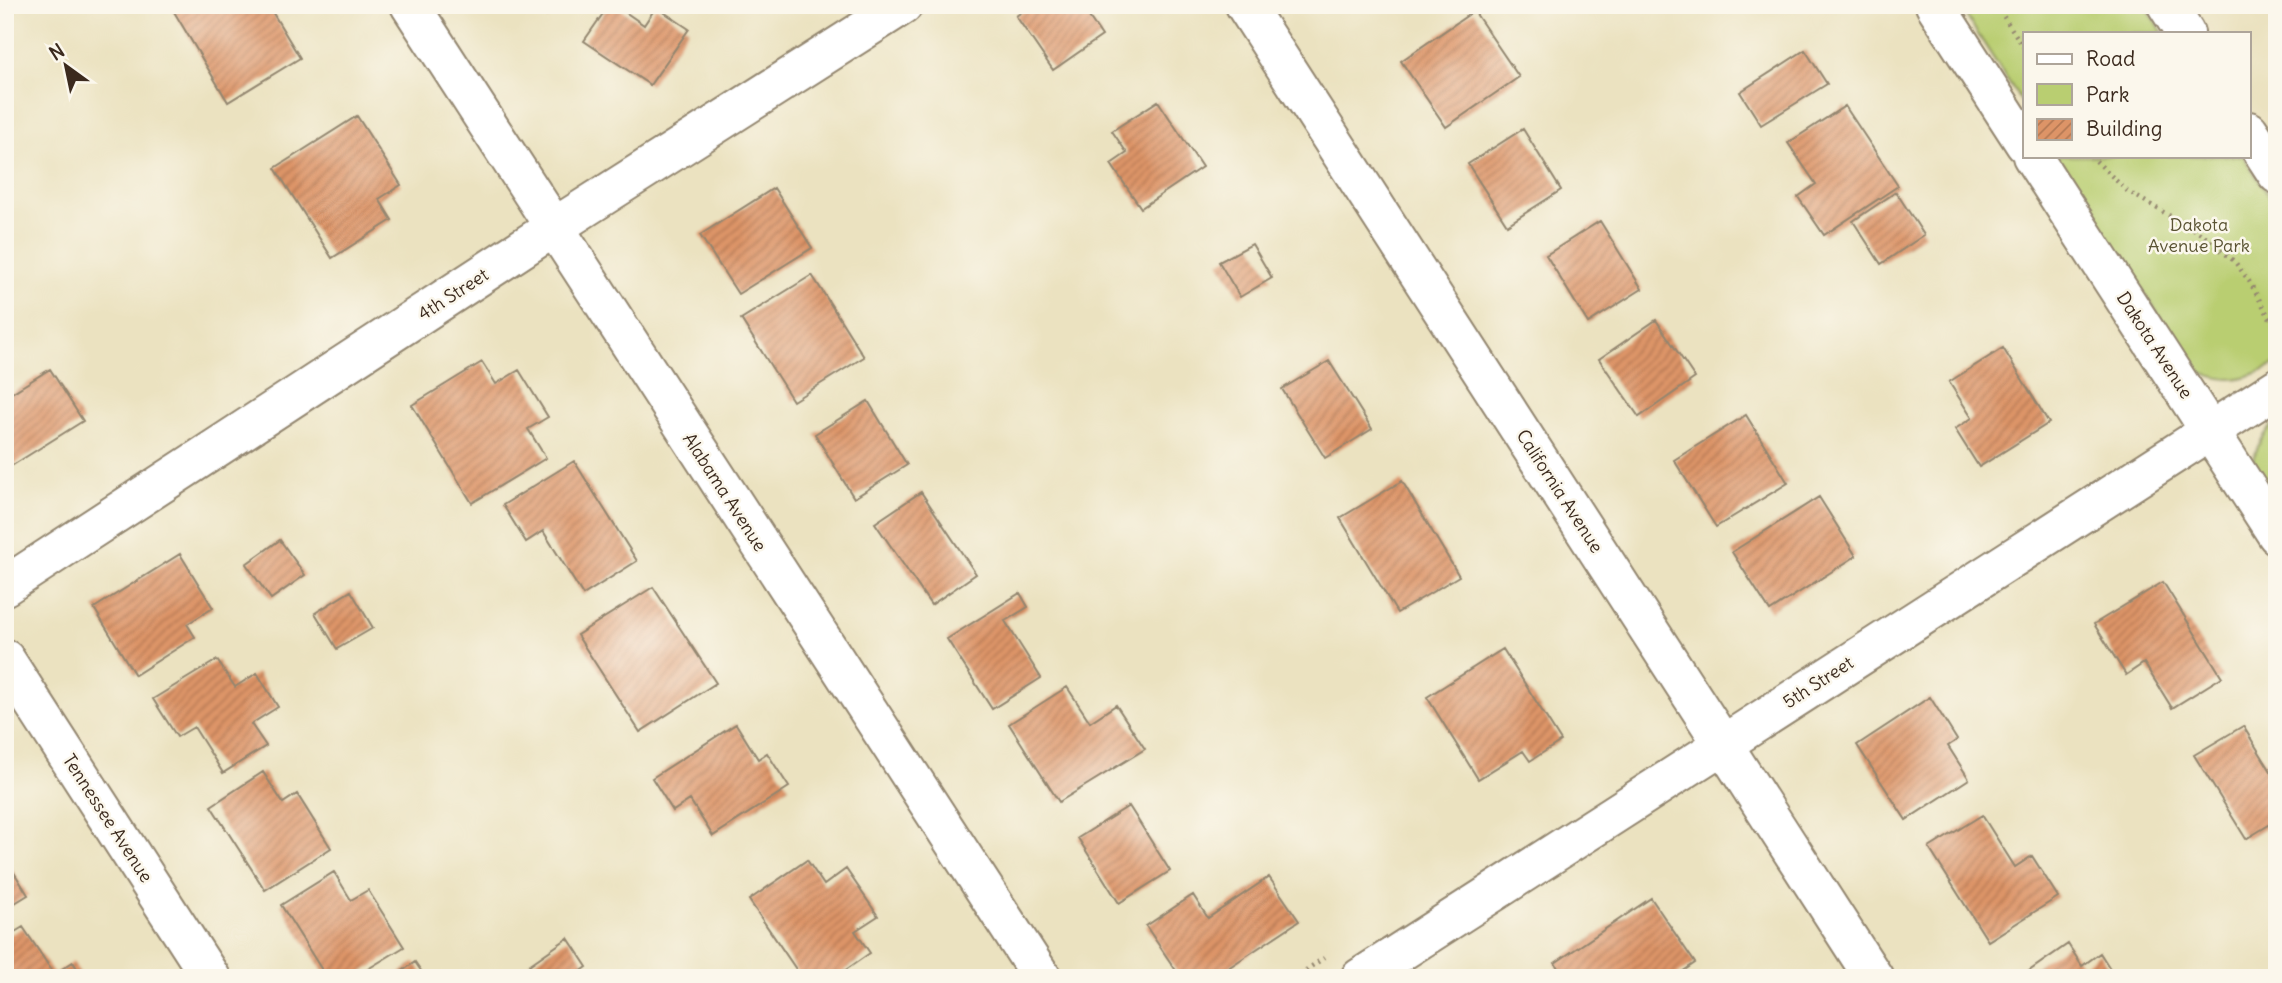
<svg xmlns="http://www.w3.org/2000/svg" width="2282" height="983" viewBox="0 0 2282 983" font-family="Delius,sans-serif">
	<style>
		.green { fill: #b9ce71; stroke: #7a7c48; stroke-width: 2 }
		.building { fill: url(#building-hatch) }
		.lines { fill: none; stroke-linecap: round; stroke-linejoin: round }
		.minor-casing { stroke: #93866f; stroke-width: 42 }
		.path { stroke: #93866f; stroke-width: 4.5; stroke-dasharray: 2 5; stroke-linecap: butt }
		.minor { stroke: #fff; stroke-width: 38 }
		.labels { text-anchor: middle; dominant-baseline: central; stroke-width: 5; stroke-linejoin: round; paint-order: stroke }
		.park-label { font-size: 18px; fill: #5a5333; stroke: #fbf7ec }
		.street-label { font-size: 18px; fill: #3b2a1e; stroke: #fbf7ec }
	</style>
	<defs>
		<pattern id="building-hatch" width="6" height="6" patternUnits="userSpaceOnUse" patternTransform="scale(1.75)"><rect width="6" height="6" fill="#dd9467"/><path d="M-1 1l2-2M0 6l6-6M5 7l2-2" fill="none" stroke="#b47954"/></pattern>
	</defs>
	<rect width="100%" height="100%" fill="#fbf7ec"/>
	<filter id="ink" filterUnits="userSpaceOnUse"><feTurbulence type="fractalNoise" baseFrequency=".0143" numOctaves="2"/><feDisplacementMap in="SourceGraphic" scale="14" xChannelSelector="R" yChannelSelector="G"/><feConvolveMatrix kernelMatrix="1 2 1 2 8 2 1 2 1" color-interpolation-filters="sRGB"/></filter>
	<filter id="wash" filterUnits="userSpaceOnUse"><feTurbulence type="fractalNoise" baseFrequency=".00686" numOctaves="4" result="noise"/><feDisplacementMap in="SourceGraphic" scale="28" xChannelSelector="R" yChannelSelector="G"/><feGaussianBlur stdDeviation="1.57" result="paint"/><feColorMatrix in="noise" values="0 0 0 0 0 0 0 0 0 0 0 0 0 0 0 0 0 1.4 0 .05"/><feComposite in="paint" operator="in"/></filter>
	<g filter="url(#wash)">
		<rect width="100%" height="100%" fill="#ebe2c0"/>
		<path class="green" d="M1959 5H2145L2163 33H2025V107Z
			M2056 156H2243L2277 208V364C2245 380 2225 386 2193 368Z
			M2277 421V501C2271 492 2257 475 2255 466 2251 451 2267 430 2277 421Z"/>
		<g id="blocks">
			<path class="building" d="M170 5H268L300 58 228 102Z
				M541 5H563L547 15Z
				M609 5H615L644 25 656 7 689 29 650 85 584 41Z
				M1032 5H1081L1102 36 1053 70 1016 16Z
				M1474 11 1519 77 1446 127 1401 61Z
				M1805 50 1827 84 1761 125 1740 92Z
				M1158 101 1202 167 1141 208 1111 164 1127 153 1112 131Z
				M1845 106 1898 186 1824 235 1798 197 1816 184 1788 143Z
				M357 116 401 185 379 199 392 220 332 258 275 168Z
				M1523 129 1561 190 1507 225 1468 164Z
				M774 188 812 248 738 294 700 235Z
				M1896 192 1924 235 1881 264 1853 221Z
				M1600 221 1642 289 1588 323 1546 255Z
				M1252 244 1272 278 1240 297 1219 262Z
				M812 275 864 357 793 401 741 319Z
				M1656 320 1695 378 1639 417 1599 359Z
				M2003 348 2049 423 1979 467 1955 429 1972 418 1949 382Z
				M1329 361 1372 429 1325 458 1282 389Z
				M482 362 496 384 519 370 548 417 528 429 546 458 472 503 412 405Z
				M50 369 83 421 5 470V386L10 394Z
				M868 401 907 465 854 498 815 434Z
				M1746 415 1788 483 1716 527 1674 460Z
				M574 461 637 561 583 595 543 531 526 542 503 505Z
				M1402 481 1459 576 1397 613 1340 518Z
				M921 492 976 574 931 605 875 523Z
				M1819 497 1856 556 1770 611 1732 552Z
				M280 540 305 575 271 599 246 564Z
				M180 554 213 608 187 624 195 637 135 675 94 608Z
				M2163 582 2222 677 2172 708 2144 663 2126 675 2094 624Z
				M653 587 716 683 640 732 577 635Z
				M351 591 373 628 337 649 315 613Z
				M1020 593 1028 607 1005 621 1041 678 992 709 947 639Z
				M1503 649 1561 741 1530 761 1523 751 1478 779 1427 697Z
				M217 660 235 687 257 673 278 707 251 724 266 746 223 773 194 727 177 737 153 699Z
				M1067 687 1090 722 1116 705 1145 749 1059 802 1009 724Z
				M1930 697 1957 740 1948 746 1969 779 1906 820 1857 745Z
				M736 724 758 759 767 753 789 787 713 836 690 800 673 811 652 778Z
				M2243 726 2277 781V820L2246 839 2194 755Z
				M263 772 283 803 297 794 331 848 265 890 211 806Z
				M1129 806 1170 871 1119 903 1078 838Z
				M1982 815 2015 867 2032 856 2058 897 1988 941 1929 848Z
				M5 858 28 895 5 909Z
				M807 860 824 885 846 869 878 916 855 931 870 953 834 978H802L749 900Z
				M334 872 351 900 368 890 404 947 353 978H327L281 905Z
				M1269 877 1299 921 1213 978H1181L1146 926 1193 895 1208 918Z
				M1651 898 1695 963 1673 978H1564L1555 963Z
				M23 927 54 974 73 962 83 978H5V938Z
				M568 938 587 967 572 978H538L529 965Z
				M2068 944 2082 966 2100 953 2116 978H2019Z
				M415 962 426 978H393Z"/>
		</g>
	</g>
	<g filter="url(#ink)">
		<use href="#blocks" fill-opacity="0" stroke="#93866f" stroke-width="2"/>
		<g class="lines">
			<defs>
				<path id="minor" d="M410 5 1042 978
					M1245 5 1874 978
					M1935 5 2025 144
					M2167 5 2185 33
					M2249 131 2277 174
					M2032 156 2277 535
					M5 586 553 228 903 5
					M5 659 211 978
					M1360 978 2277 388"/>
			</defs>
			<use href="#minor" class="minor-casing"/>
			<path class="path" d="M1996 5 2025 49
				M2091 156 2127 191 2203 235 2235 262 2249 281 2277 331
				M1294 978 1324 958"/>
			<use href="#minor" class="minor"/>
		</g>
	</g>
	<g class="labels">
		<g class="park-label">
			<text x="2199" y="224">Dakota<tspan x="2199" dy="21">Avenue Park</tspan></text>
		</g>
		<g class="street-label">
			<text transform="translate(453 294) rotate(-33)">4th Street</text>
			<text transform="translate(2155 345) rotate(57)">Dakota Avenue</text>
			<text transform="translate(1560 491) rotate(57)">California Avenue</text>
			<text transform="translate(725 492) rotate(57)">Alabama Avenue</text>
			<text transform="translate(1818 682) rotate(-33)">5th Street</text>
			<text transform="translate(108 818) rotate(57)">Tennessee Avenue</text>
		</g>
	</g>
	<rect width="2282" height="983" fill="none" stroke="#fbf7ec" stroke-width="28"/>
	<rect x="2023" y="32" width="228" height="126" fill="#fbf7ec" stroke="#aea59a" stroke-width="2"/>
	<rect x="2037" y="54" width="35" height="10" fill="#ffffff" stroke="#aea59a" stroke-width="2"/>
	<text x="2086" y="66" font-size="21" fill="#3b2a1e">Road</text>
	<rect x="2037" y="84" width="35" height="21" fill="#b9ce71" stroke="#aea59a" stroke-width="2"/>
	<text x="2086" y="102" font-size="21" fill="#3b2a1e">Park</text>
	<rect x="2037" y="119" width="35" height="21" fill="url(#building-hatch)" stroke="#aea59a" stroke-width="2"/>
	<text x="2086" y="136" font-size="21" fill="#3b2a1e">Building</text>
	<g transform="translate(66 66) rotate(327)" stroke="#fbf7ec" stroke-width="5" paint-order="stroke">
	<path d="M0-5L12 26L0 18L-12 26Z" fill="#3b2a1e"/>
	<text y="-10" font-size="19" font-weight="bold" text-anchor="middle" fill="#3b2a1e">N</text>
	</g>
</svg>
